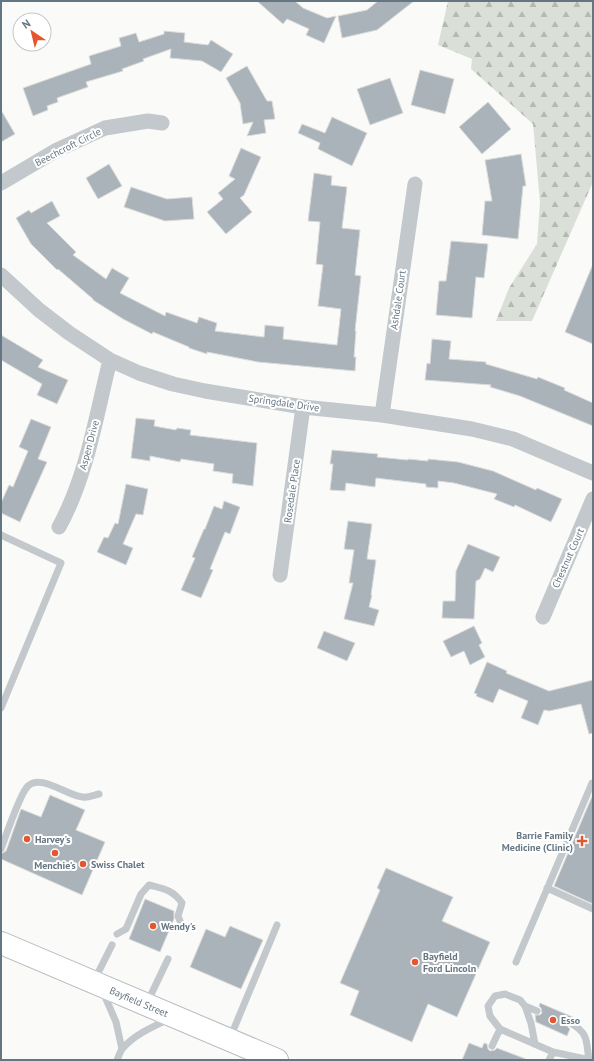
<svg xmlns="http://www.w3.org/2000/svg" width="594" height="1061" viewBox="0 0 594 1061" font-family="'PT Sans',sans-serif">
	<style>
		.forest { fill: url(#forest-firs) }
		.building { fill: #aab3b9; stroke: #dcdcda }
		.lines { fill: none; stroke-linecap: round; stroke-linejoin: round }
		.primary-casing { stroke: #b5babe; stroke-width: 24 }
		.lane { stroke: #c3c8cc; stroke-width: 7 }
		.street { stroke: #c3c8cc; stroke-width: 15 }
		.primary { stroke: #fff; stroke-width: 22 }
		.poi-dot { fill: #e4572e; stroke: #fff; stroke-width: 1.5 }
		.labels { text-anchor: middle; dominant-baseline: central; stroke-width: 4; stroke-linejoin: round; paint-order: stroke }
		.street-label { font-size: 10px; fill: #657683; stroke: #fff }
		.poi-label { font-size: 10px; font-weight: bold; fill: #657683; stroke: #fff; text-anchor: start }
	</style>
	<defs>
		<pattern id="forest-firs" width="22" height="20" patternUnits="userSpaceOnUse"><rect width="22" height="20" fill="#dadfd7"/><path d="M5 1l3.5 6h-7zM16 11l3.5 6h-7z" fill="#b4b9b4"/></pattern>
	</defs>
	<rect width="100%" height="100%" fill="#fafaf8"/>
	<path class="forest" d="M448 1H593V182L532 321H496L509 288 537 244 540 202 533 124 471 69 472 59 438 45Z"/>
	<path class="building" d="M257 1H295L303 8 327 18 336 16 324 43 306 35 309 29 287 19 283 24Z
		M378 1H414L377 30 342 38 338 16 367 10Z
		M164 31 185 33 184 42 208 45 211 40 233 54 221 72 202 61 170 58 171 49 143 59 144 61 122 69 123 71 86 82 88 87 57 98 58 102 47 106 48 110 33 116 23 88 91 64 89 56 121 46 119 38 136 33 139 42 164 34Z
		M247 66 267 101H272L275 119 264 120 266 133 247 136 253 122 243 124 240 103 226 78Z
		M420 70 454 79 445 114 411 105Z
		M390 78 403 113 370 125 357 89Z
		M488 102 511 129 482 154 459 127Z
		M1 110 15 134 1 142Z
		M332 117 367 133 352 166 318 149 320 143 298 133 302 124 325 133Z
		M241 148 261 157 244 195 240 198 252 212 226 234 207 212 223 199 218 193 235 179 229 176Z
		M521 154 526 186H523L518 239 482 235 485 201H492L485 160Z
		M109 164 122 186 98 199 86 178Z
		M314 173 332 176 331 185 347 187 342 228 360 230 355 275 361 276 355 331H356L354 357H356L355 371 258 362 207 352V354L189 348V347L153 332 152 334 123 319 93 300V299L58 269 57 270 31 244 16 218 29 210 31 213 52 201 60 216 47 223 76 252 73 255 106 279 112 268 129 278 120 293 165 316 166 312 197 323 199 317 217 323 215 331 264 337 265 325 284 327 283 339 337 345 341 309 318 306 323 265 316 264 320 222 308 221Z
		M131 187 167 199 192 197 194 219 165 221 124 207Z
		M451 241 488 244 484 278 476 277 472 318 436 315 439 281H446Z
		M593 264V344L565 332Z
		M1 335 43 360 38 367 68 380 57 404 37 395 42 384 1 360Z
		M432 339 451 341 449 359 486 362V364L537 379 538 377 565 388 564 390 593 403V426L520 396 490 387 491 385 425 380 427 363 430 364Z
		M136 418 155 420 154 426 176 430 177 428 191 430 190 435 257 443 253 486 232 483 233 474 213 471 214 464 181 459 180 462 150 456V461L131 458Z
		M31 419 51 427 38 459 47 462 20 522 1 513V503L9 485 13 487 28 451 19 447Z
		M332 450 378 454 377 457 408 460V459L428 461V459L458 462 493 471 536 490 537 488 562 499 551 522 515 505 514 507 494 499 497 494 454 483 438 481V488L426 487V484L376 478 375 487 346 483 345 491 330 490 333 464H330Z
		M126 484 148 489 143 515 136 514 123 544 133 548 126 565 97 552 104 537 108 538 115 523 118 524Z
		M224 501 240 507 230 534 225 532 210 569 213 570 201 598 181 590 195 558 192 557 204 529H205L214 506 222 509Z
		M348 521 372 524 367 559 376 560 371 595H372L369 607 379 610 374 626 344 619 353 583H349L354 550 344 549Z
		M468 544 500 557 493 572 485 568 480 579 476 581 474 619 442 618 443 601H455L456 571Z
		M474 626 482 643 479 645 485 657 470 665 464 651 451 657 443 641Z
		M324 631 355 643 347 661 317 648Z
		M487 662 507 671 506 673 549 691 593 680V733L589 734 581 704 549 711 544 710 538 725 521 718 528 701 499 689 493 703 476 696 477 694 474 693Z
		M593 794V904L554 886Z
		M50 795 85 810 76 830 105 842 82 895 1 859V854L6 851 21 809 41 817Z
		M386 868 453 897 442 921 490 942 457 1017 428 1004 412 1042 350 1015 359 991 340 983 380 890 377 888Z
		M145 899 174 911V919L160 952 129 939Z
		M230 926 263 940 241 989 190 967 206 929 225 937Z
		M540 1003 575 1018 568 1022 567 1026 570 1029 567 1036 536 1022 535 1015H540L542 1013 541 1008 539 1006Z
		M469 1043 482 1048 484 1043 487 1044 488 1049 490 1051 495 1050 497 1048 526 1059V1060H462Z"/>
	<g class="lines">
		<defs>
			<g id="primary">
				<path id="s1" d="M1 943 277 1060"/>
			</g>
		</defs>
		<use href="#primary" class="primary-casing"/>
		<path class="lane" d="M1 535 61 563 1 708
			M1 849C6 836 20 793 28 786 41 773 69 797 83 797 88 798 94 795 99 794
			M547 888 593 909
			M117 934 126 929 141 894 149 885C164 889 173 890 182 903L178 916 182 926
			M516 962 592 783H593
			M94 981 112 945
			M103 992 116 1022 122 1049
			M147 1003 168 959
			M525 1006 531 1023 535 1044
			M572 1024C589 1034 586 1042 589 1060
			M500 1029 490 1016 488 1006 495 996 505 994 520 1000 525 1006 537 1011
			M230 1038 277 925
			M492 1046 500 1029 553 1052 590 1060
			M117 1060C119 1056 120 1051 123 1048 134 1035 154 1026 169 1019
			M549 1060 553 1052"/>
		<path class="street" d="M1 183 57 150 105 128 148 121 162 123
			M1 275 39 310 69 333 110 360 139 373 173 384 205 391 303 407 382 415 472 429 513 439 593 473
			M382 415 415 184
			M59 527C87 476 96 416 110 360
			M280 575 303 407
			M543 617 593 499"/>
		<use href="#primary" class="primary"/>
	</g>
	<g class="poi-dot">
		<circle cx="27" cy="839" r="4"/>
		<path d="M580 835h4v4h4v4h-4v4h-4v-4h-4v-4h4z"/>
		<circle cx="55" cy="853" r="4"/>
		<circle cx="83" cy="864" r="4"/>
		<circle cx="153" cy="926" r="4"/>
		<circle cx="415" cy="962" r="4"/>
		<circle cx="553" cy="1020" r="4"/>
	</g>
	<g class="labels">
		<g class="street-label">
			<text transform="translate(68 147) rotate(-27)">Beechcroft Circle</text>
			<text transform="translate(398 300) rotate(-82)">Ashdale Court</text>
			<text transform="translate(284 403) rotate(8)">Springdale Drive</text>
			<text transform="translate(89 445) rotate(-75)">Aspen Drive</text>
			<text transform="translate(292 491) rotate(-82)">Rosedale Place</text>
			<text transform="translate(568 558) rotate(-66)">Chestnut Court</text>
			<text stroke="none"><textPath href="#s1" startOffset="150">Bayfield Street</textPath></text>
		</g>
		<g class="poi-label">
			<text x="573" y="835" text-anchor="end">Barrie Family<tspan x="573" dy="12">Medicine (Clinic)</tspan></text>
			<text x="35" y="839">Harvey's</text>
			<text x="91" y="864">Swiss Chalet</text>
			<text x="55" y="865" text-anchor="middle">Menchie's</text>
			<text x="161" y="926">Wendy's</text>
			<text x="423" y="956">Bayfield<tspan x="423" dy="12">Ford Lincoln</tspan></text>
			<text x="561" y="1020">Esso</text>
		</g>
	</g>
	<rect width="594" height="1061" fill="none" stroke="#657683" stroke-width="4"/>
	<g transform="translate(32 32) rotate(325)"><circle r="19" fill="#ffffff" stroke="#c1c8cd"/>
	<path d="M0-3L7 15L0 10L-7 15Z" fill="#e4572e"/>
	<text y="-6" font-size="11" font-weight="bold" text-anchor="middle" fill="#657683">N</text>
	</g>
</svg>
